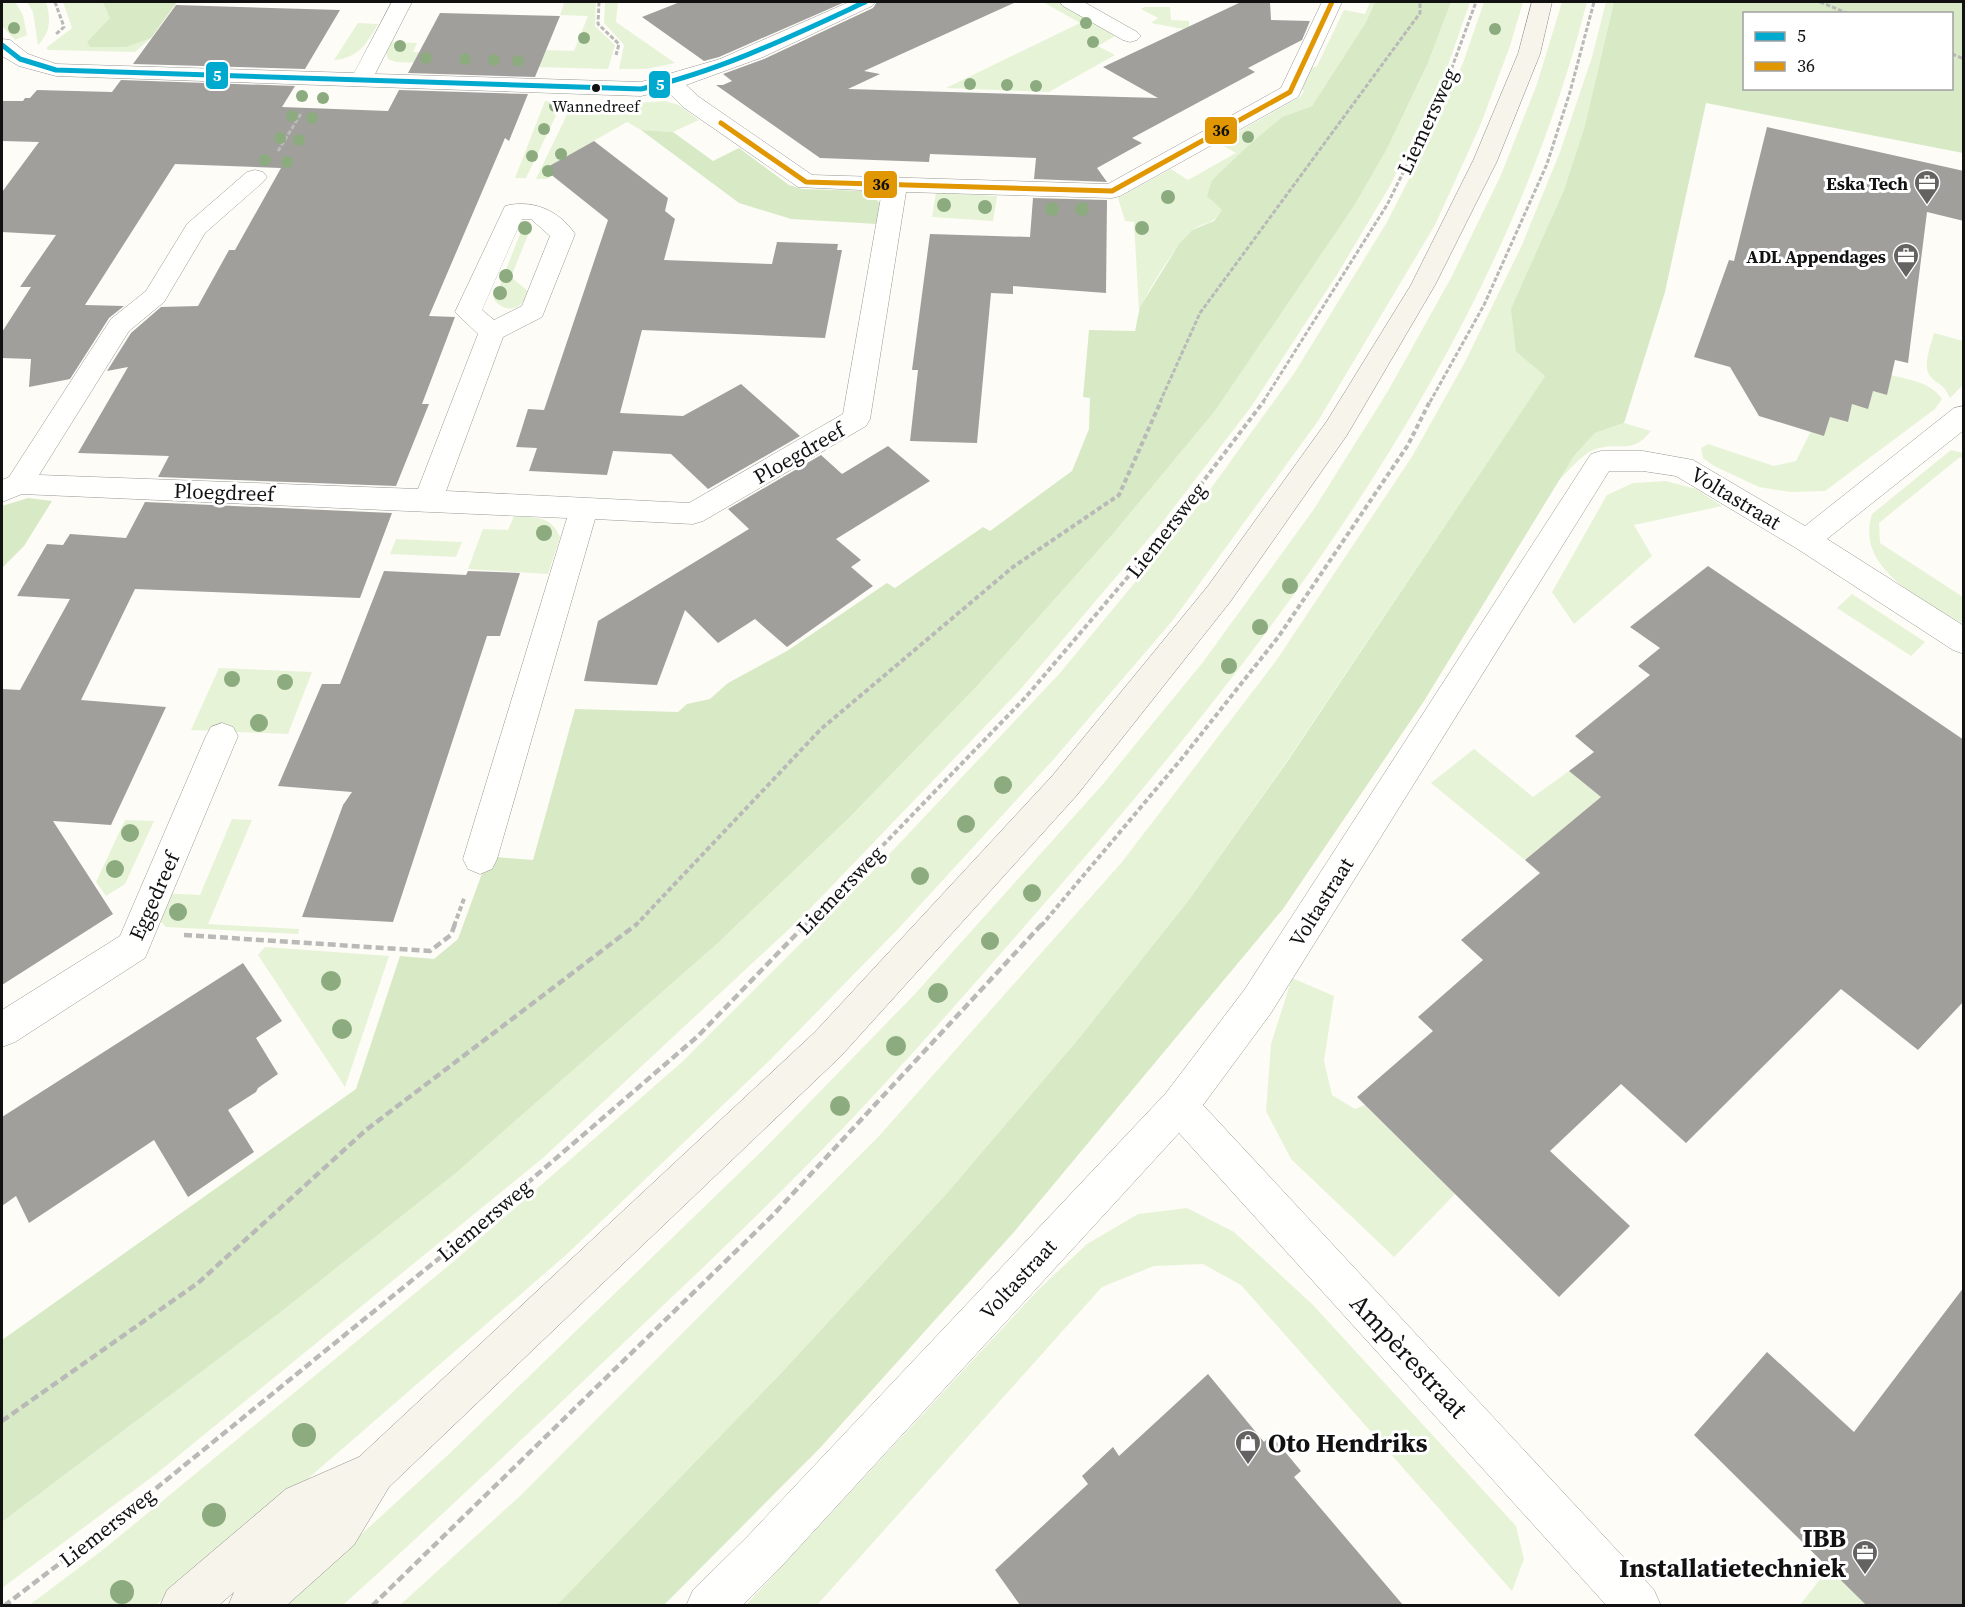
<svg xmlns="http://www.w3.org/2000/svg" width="1965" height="1607" viewBox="0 0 1965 1607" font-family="'Source Serif 4',serif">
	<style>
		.green { fill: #e7f3d7 }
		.forest { fill: #d8eac5; fill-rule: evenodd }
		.building { fill: #a19f9c }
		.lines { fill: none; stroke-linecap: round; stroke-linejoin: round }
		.minor-casing { stroke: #979795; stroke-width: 1 }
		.secondary-casing { stroke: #8e8d8b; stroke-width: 1 }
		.path-far2 { stroke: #b9b9b8; stroke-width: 3; stroke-dasharray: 4.5 2; stroke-linecap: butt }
		.path-far1 { stroke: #b9b9b8; stroke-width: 4; stroke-dasharray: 5 3; stroke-linecap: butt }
		.path { stroke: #b9b9b8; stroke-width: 4.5; stroke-dasharray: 8 4; stroke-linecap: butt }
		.minor { fill: #fffffe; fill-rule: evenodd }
		.secondary { fill: #f6f4eb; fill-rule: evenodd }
		.bus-1-casing { stroke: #fff; stroke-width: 8 }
		.bus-2-casing { stroke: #fff; stroke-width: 8 }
		.bus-1 { stroke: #00a9ce; stroke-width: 5 }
		.bus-2 { stroke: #e09702; stroke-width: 5 }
		.tree { fill: #8cac80 }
		.bus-dot { fill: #111; stroke: #fff; stroke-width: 2 }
		.labels { text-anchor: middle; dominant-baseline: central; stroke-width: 6; stroke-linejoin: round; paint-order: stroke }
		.far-bus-label { font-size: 16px; fill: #111; stroke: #fff }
		.far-poi-label { font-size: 18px; font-weight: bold; fill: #111; stroke: #fff; text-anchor: end }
		.street-label { font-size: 21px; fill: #111; stroke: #fff }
		.near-street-label { font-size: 26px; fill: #111; stroke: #fff }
		.near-poi-label { font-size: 26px; font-weight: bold; fill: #111; stroke: #fff; text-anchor: start }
		.line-badge { stroke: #fff; stroke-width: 2 }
		.badge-label { font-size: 16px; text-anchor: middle; font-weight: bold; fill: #fff }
		.pale-badge-label { font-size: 16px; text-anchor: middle; font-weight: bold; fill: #111 }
	</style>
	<rect width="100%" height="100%" fill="#fdfcf7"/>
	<path class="green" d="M2 2H15L23 15 27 35 15 40 2 26Z
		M27 2H46C51 20 51 31 38 45L33 12Z
		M63 2H177L151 38 135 52 48 50 46 48 72 28Z
		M561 2H596L595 26 615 45 608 69 536 67 546 50 574 51 588 16 560 15 564 4Z
		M605 2H618L616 22 675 63 646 69H619L624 45 604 23Z
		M1043 2H1057L1115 36 1098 46 1115 55 1049 92 946 88 1080 23Z
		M1370 2H1375L1366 22 1312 106 1282 117 1212 180 1222 210C1210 228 1203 221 1191 231 1176 245 1147 291 1139 311L1134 222 1125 221 1118 198 1171 169 1188 180 1236 153 1218 143 1300 97 1304 91 1298 85 1305 70 1317 66 1344 10 1365 14Z
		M1451 2H1470L1446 71 1391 184 1338 273 1251 407 1161 524 1019 691 803 916 544 1157 156 1474 2 1588V1522L277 1315 456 1173 718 943 848 819 978 685 1112 535 1215 411 1354 206 1386 151 1428 63Z
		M1484 2H1523L1510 46 1480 126 1435 225 1318 421 1173 620 1053 760 898 929 769 1061 566 1255 274 1508 156 1605 28 1606 104 1549 453 1262 682 1062 881 863 1060 673 1199 505 1295 372 1387 222 1429 140 1463 63Z
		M1562 2H1587C1497 355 1267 651 1030 920 960 1000 890 1081 815 1157 738 1236 657 1311 577 1387 500 1460 422 1534 343 1605L283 1606 449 1454 765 1148 914 995 1103 784 1203 662 1314 509 1388 391 1452 276 1501 175 1537 84Z
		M1606 2H1614L1585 125 1564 190 1541 243 1516 352 1545 376 1287 761 1188 901 1080 1037 948 1192 783 1371 557 1605 399 1606 520 1496 879 1136 1122 862 1276 661 1413 455 1465 362 1522 245 1560 152 1592 57Z
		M1145 7H1170L1171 20 1189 21V30L1151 23 1158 18 1141 9Z
		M358 23 378 24C367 43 359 58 334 60Z
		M392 42 417 43 413 52 532 56 528 66 396 62 388 59 386 52Z
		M545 101 562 103 526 178H515Z
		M665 101 679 105 699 120 673 132 641 130 627 122 569 155 548 179H536L573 102 623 104Z
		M936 193 997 196 993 221 932 217Z
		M524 224 532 225 511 277 529 292C522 309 508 315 494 300Z
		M1934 333 1963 341V385L1950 398C1942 381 1938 386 1930 376 1922 366 1931 345 1934 333Z
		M1891 375C1909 380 1931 382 1942 399L1935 409 1825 491 1790 492 1759 487 1714 466 1703 458 1701 448 1708 444 1774 466 1796 461 1811 431 1824 436 1830 417 1847 422 1852 404 1873 391 1887 395Z
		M1624 423 1651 431C1631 455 1624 442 1599 448 1583 452 1570 470 1558 481L1574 456 1595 433Z
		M1951 450 1963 453V459L1960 457 1879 523 1880 543 1963 597V624C1925 600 1854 570 1872 514Z
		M1666 481 1696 489 1722 506 1634 525 1652 556 1574 624 1552 592 1607 495 1633 483Z
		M514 516C535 518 551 515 560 537L548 574 468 569 483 529 508 530Z
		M396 539 462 542 456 557 390 554Z
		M1852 594 1925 642 1911 656 1837 608Z
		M219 668 312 672 288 734 191 730Z
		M1474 749 1533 797 1569 771 1601 797 1525 860 1431 783Z
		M232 819 252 820 208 924 299 929 298 934 166 927 153 912 161 893 200 895Z
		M125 820 154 821 125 884 106 896 96 882Z
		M265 947 389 956 345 1087 258 955Z
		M1292 978 1334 996 1324 1061 1332 1095 1355 1109 1365 1105 1455 1194 1394 1257 1291 1159 1266 1111 1271 1044Z
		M1187 1208 1234 1232 1313 1305 1516 1526 1524 1559 1512 1591 1241 1285 1203 1264 1154 1266 1102 1287 817 1605H746L1038 1290 1087 1244 1138 1214Z
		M1829 1568 1866 1605 1799 1606Z"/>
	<path class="forest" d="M103 2H177L151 38 126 47H90L87 42 110 18Z
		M1375 2H1451L1428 63 1386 151 1354 206 1215 411 1112 535 978 685 848 819 718 943 456 1173 277 1315 2 1522V1340L356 1089 400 956 434 959 458 939 484 868 496 857 533 860 575 709 678 712 687 704 710 699 728 683 787 651 887 583 895 588 983 527 990 531 1072 471 1089 429 1090 398 1083 397 1089 330 1135 331 1140 307 1179 244 1192 230 1214 221 1222 210 1207 196 1212 180 1249 145 1282 117 1312 106 1366 22Z
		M1614 2H1963V153L1706 103 1665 292 1624 423 1595 433 1574 456 1424 701 1283 909 1014 1232 820 1448 664 1605H557L783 1371 948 1192 1080 1037 1188 901 1287 762 1545 376 1516 352 1511 309 1564 190 1585 125ZM1744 14H1952V88H1744Z
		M641 130 673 132 713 161 739 148 789 185 802 189 865 191 871 193 881 205 877 224 791 219 739 203Z
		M28 498 52 501 24 546 2 568V506Z"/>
	<path class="building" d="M680 2H845L719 57 704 61 642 17Z
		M877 2H1016L864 71 880 74 848 89 1158 98 1103 67 1241 2H1270L1271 20 1310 21 1302 40 1248 68 1255 72 1132 138 1142 143 1097 168 1107 182 1034 179 1036 158 930 154 929 162 820 158 716 85H723L732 81 723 74 764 59 873 8Z
		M176 5 340 10 305 69 133 64Z
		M440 13 560 16 535 77 408 73Z
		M121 80 295 86 282 107 388 111 399 90 528 94 509 141 505 138 429 316 455 317 422 404H429L396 486 158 477 169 456 78 453 128 367 107 371 131 333 161 307 198 306 229 250H235L281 168 175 164 85 305 124 306 109 318 70 379 29 387 31 359 2 358V332L31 287H20L56 235 2 232V192L39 142 2 141V101H23L25 98H30L37 90 112 92Z
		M1767 127 1964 171V221L1927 212 1908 363 1895 360 1887 395 1873 391 1868 409 1852 404 1848 422 1830 417 1824 436 1759 416 1730 367 1694 357 1729 260 1734 261Z
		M594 141 668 198 665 211 675 219 664 260 772 264 777 242 838 244 837 250H842L825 338 642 330 620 413 683 416 741 384 800 436 708 489 671 454 613 451 607 475 529 471 537 448 516 447 528 409 544 410 608 220 544 169Z
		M1033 198 1107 200 1106 293 1013 286V294L991 293 977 443 910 441 918 370H912L930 234 1030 237Z
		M888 446 930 481 836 539 861 560 851 567 873 586 787 647 755 619 718 643 685 610 657 685 584 681 598 621 749 529 728 509 821 455 842 474Z
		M145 502 392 513 360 598 135 589 81 700 166 707 111 825 53 821 113 914 2 985V689L20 690 70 599 17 596 47 544 63 545 70 534 126 538Z
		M1708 566 1964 740V1001L1918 1050 1841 989 1686 1143 1621 1084 1550 1151 1630 1226 1559 1297 1357 1097 1433 1031 1418 1017 1483 960 1461 940 1540 873 1525 860 1601 797 1569 771 1594 752 1575 736 1650 675 1638 666 1660 648 1630 627Z
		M384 571 466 575 468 571 520 573 500 636H487L393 922 302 917 343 805 352 792 278 786 322 684H340Z
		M243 963 282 1021 256 1038 278 1074 258 1088 256 1092 228 1110 254 1152 188 1197 154 1140 29 1223 16 1196 2 1206V1117Z
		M1964 1287V1605H1866L1694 1435 1767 1352 1854 1432Z
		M1208 1374 1264 1442 1271 1435 1301 1471 1294 1477 1403 1605H1020L995 1570 1088 1484 1082 1476 1113 1447 1119 1456Z"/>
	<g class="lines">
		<defs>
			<path id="minor" d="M392 2H412L375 74 641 82 720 59 849 2H875L872 6 763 57 686 85 699 97 812 175 1108 184 1281 88 1322 2H1342L1298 97 1120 196 1112 198 906 192 870 419 866 426 703 521 693 524 595 519 497 859 492 869 480 874 468 869 463 859 567 518 22 494 2 502V480L9 477 111 319 146 291 187 224 247 172 255 170 263 172 267 177 263 182 205 233 164 302 129 331 39 475 418 489 478 334 455 312 505 206C532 199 559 210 575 234L542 317 503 337 446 491 689 503 843 414 882 191 798 187 683 107 666 90 641 96 56 76 19 66 2 56V39L10 40 28 54 56 64 354 73ZM522 219H531L550 236 522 306 494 320 482 310Z
				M1060 2H1084L1137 32 1141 36 1137 40 1130 42 1123 40 1063 6Z
				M1964 406V430L1827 539 1964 626V654L1953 650 1796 548 1676 476 1643 471H1609L1271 1013 1203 1105 1654 1590 1661 1606H1607L1179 1133 779 1569 742 1606H686L693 1590 747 1537 1166 1093 1245 989 1591 454 1601 451H1643L1693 460 1805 526 1954 408Z
				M222 723 233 727 238 736 145 958 15 1042 2 1047V1010L120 936 206 736 211 727Z"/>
			<path id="secondary" d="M1532 2H1552L1540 54 1497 161 1435 285 1347 435 1230 602 1077 795 841 1056 389 1487 354 1545 286 1606H228L234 1592 218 1606H160L167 1590 286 1489 359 1457 815 1032 1053 775 1208 586 1327 421 1411 285 1473 161 1518 54Z"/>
		</defs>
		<use href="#minor" class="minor-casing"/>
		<use href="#secondary" class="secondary-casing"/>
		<path class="path-far2" d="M55 2 64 27 55 35
			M599 2 598 24 619 44 616 55
			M1820 2 1849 14
			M1952 54 1964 59
			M278 151 302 112
			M1160 402 1200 313 1420 13V2
			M1263 402 1387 205 1443 92 1476 2
			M1430 402 1484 305 1547 164 1570 92 1594 2"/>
		<path class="path-far1" d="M454 926 465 896
			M635 926 821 729 1013 567 1119 495 1161 401
			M805 926 1025 698 1155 545 1264 401
			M1041 926 1183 757 1279 636 1408 445 1430 401"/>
		<path class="path" d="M184 935 430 951 451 935 455 924
			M2 1421 198 1283 366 1130 637 924
			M4 1606 127 1512 453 1247 698 1036 806 924
			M372 1606 773 1215 1042 924"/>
		<use href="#minor" class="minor"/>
		<use href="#secondary" class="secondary"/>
		<defs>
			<path id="bus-1" d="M2 45 20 59 56 70 641 89C720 71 792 36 865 2"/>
			<path id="bus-2" d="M721 123 806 182 1112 191 1290 92 1332 2"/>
		</defs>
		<use href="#bus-1" class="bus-1-casing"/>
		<use href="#bus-2" class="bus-2-casing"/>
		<use href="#bus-1" class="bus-1"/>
		<use href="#bus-2" class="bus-2"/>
	</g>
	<g class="tree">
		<circle cx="1086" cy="23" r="6"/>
		<circle cx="14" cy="28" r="6"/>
		<circle cx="1495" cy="29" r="6"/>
		<circle cx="584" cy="38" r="6"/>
		<circle cx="1093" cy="42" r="6"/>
		<circle cx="400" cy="46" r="6"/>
		<circle cx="426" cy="58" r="6"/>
		<circle cx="465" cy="59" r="6"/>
		<circle cx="494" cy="60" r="6"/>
		<circle cx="518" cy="61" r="6"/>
		<circle cx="970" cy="84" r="6"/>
		<circle cx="1007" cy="85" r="6"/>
		<circle cx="1036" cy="86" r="6"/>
		<circle cx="302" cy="96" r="6"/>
		<circle cx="323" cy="98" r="6"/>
		<circle cx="555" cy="106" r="6"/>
		<circle cx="292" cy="116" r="6"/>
		<circle cx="312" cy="118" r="6"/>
		<circle cx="544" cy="129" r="6"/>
		<circle cx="1248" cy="137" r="6"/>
		<circle cx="280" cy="138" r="6"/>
		<circle cx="299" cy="140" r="6"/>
		<circle cx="561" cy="154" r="6"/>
		<circle cx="532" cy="156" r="6"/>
		<circle cx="265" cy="160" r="6"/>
		<circle cx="287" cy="162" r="6"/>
		<circle cx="548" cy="171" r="6"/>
		<circle cx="1168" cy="197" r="7"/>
		<circle cx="944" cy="205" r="7"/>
		<circle cx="985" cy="207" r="7"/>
		<circle cx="1052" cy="209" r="7"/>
		<circle cx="1082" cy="209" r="7"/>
		<circle cx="525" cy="228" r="7"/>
		<circle cx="1142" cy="228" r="7"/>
		<circle cx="506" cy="276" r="7"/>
		<circle cx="500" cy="293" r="7"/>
		<circle cx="544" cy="533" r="8"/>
		<circle cx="1290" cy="586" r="8"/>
		<circle cx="1260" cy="627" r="8"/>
		<circle cx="1229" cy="666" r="8"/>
		<circle cx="232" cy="679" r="8"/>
		<circle cx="285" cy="682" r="8"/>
		<circle cx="259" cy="723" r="9"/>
		<circle cx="1003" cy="785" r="9"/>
		<circle cx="966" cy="824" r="9"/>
		<circle cx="130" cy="833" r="9"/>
		<circle cx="115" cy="869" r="9"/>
		<circle cx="920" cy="876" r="9"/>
		<circle cx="1032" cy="893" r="9"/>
		<circle cx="178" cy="912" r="9"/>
		<circle cx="990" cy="941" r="9"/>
		<circle cx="331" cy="981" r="10"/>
		<circle cx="938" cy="993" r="10"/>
		<circle cx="342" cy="1029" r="10"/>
		<circle cx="896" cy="1046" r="10"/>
		<circle cx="840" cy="1106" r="10"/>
		<circle cx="304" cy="1435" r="12"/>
		<circle cx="214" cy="1515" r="12"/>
		<circle cx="122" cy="1592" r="12"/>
	</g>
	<defs>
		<symbol id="office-pin" viewBox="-11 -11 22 30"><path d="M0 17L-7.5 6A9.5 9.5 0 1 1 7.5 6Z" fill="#646362" stroke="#fff"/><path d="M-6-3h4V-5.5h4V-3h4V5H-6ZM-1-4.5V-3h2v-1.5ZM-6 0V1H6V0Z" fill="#fff"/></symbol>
		<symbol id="shop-pin" viewBox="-11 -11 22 30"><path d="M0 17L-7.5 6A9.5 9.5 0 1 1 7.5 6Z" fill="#646362" stroke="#fff"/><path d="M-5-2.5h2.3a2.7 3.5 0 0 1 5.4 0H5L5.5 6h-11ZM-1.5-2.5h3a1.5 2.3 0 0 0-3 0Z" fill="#fff"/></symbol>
	</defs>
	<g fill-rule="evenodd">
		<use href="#office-pin" x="1912" y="168" width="30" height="40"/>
		<use href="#office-pin" x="1891" y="241" width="30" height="40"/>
		<use href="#shop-pin" x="1233" y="1428" width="30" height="40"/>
		<use href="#office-pin" x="1850" y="1538" width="30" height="40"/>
	</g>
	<circle class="bus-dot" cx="596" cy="88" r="5"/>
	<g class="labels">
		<g class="far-bus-label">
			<text x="596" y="106">Wannedreef</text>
		</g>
		<g class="far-poi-label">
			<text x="1908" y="183">Eska Tech</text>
			<text x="1886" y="256">ADL Appendages</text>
		</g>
		<g class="street-label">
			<text transform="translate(1427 121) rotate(-65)">Liemersweg</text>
			<text transform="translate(799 453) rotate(-30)">Ploegdreef</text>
			<text transform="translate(224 492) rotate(2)">Ploegdreef</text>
			<text transform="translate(1736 498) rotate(31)">Voltastraat</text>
			<text transform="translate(1166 530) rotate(-52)">Liemersweg</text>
			<text transform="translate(840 890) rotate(-46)">Liemersweg</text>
			<text transform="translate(154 896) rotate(-66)">Eggedreef</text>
			<text transform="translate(1321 902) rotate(-58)">Voltastraat</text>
			<text transform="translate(484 1220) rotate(-40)">Liemersweg</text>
			<text transform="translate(1018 1279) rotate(-47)">Voltastraat</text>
			<text transform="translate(107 1527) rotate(-38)">Liemersweg</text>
		</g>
		<g class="near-street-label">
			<text transform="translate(1409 1356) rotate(47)">Ampèrestraat</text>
		</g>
		<g class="near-poi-label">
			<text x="1268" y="1443">Oto Hendriks</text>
			<text x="1846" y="1538" text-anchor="end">IBB<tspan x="1846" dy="30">Installatietechniek</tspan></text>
		</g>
	</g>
	<g class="line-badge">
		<rect x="205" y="61" width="24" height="29" rx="6" fill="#00a9ce"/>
		<rect x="648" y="70" width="23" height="29" rx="6" fill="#00a9ce"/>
		<rect x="1204" y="116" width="34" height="29" rx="6" fill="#e09702"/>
		<rect x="863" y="170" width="35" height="29" rx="6" fill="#e09702"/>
	</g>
	<g class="badge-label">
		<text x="217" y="81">5</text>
		<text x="660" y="90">5</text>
	</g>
	<g class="pale-badge-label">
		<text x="1221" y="136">36</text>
		<text x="881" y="190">36</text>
	</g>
	<rect width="1965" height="1607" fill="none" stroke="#111111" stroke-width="6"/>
	<rect x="1743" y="12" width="210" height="78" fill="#ffffff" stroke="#a0a0a0" stroke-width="1.5"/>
	<rect x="1755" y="32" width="30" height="9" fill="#00a9ce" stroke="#a0a0a0" stroke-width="1.5"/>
	<text x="1797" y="42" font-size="18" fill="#111111">5</text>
	<rect x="1755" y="62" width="30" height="9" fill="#e09702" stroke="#a0a0a0" stroke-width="1.5"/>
	<text x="1797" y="72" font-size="18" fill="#111111">36</text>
</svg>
